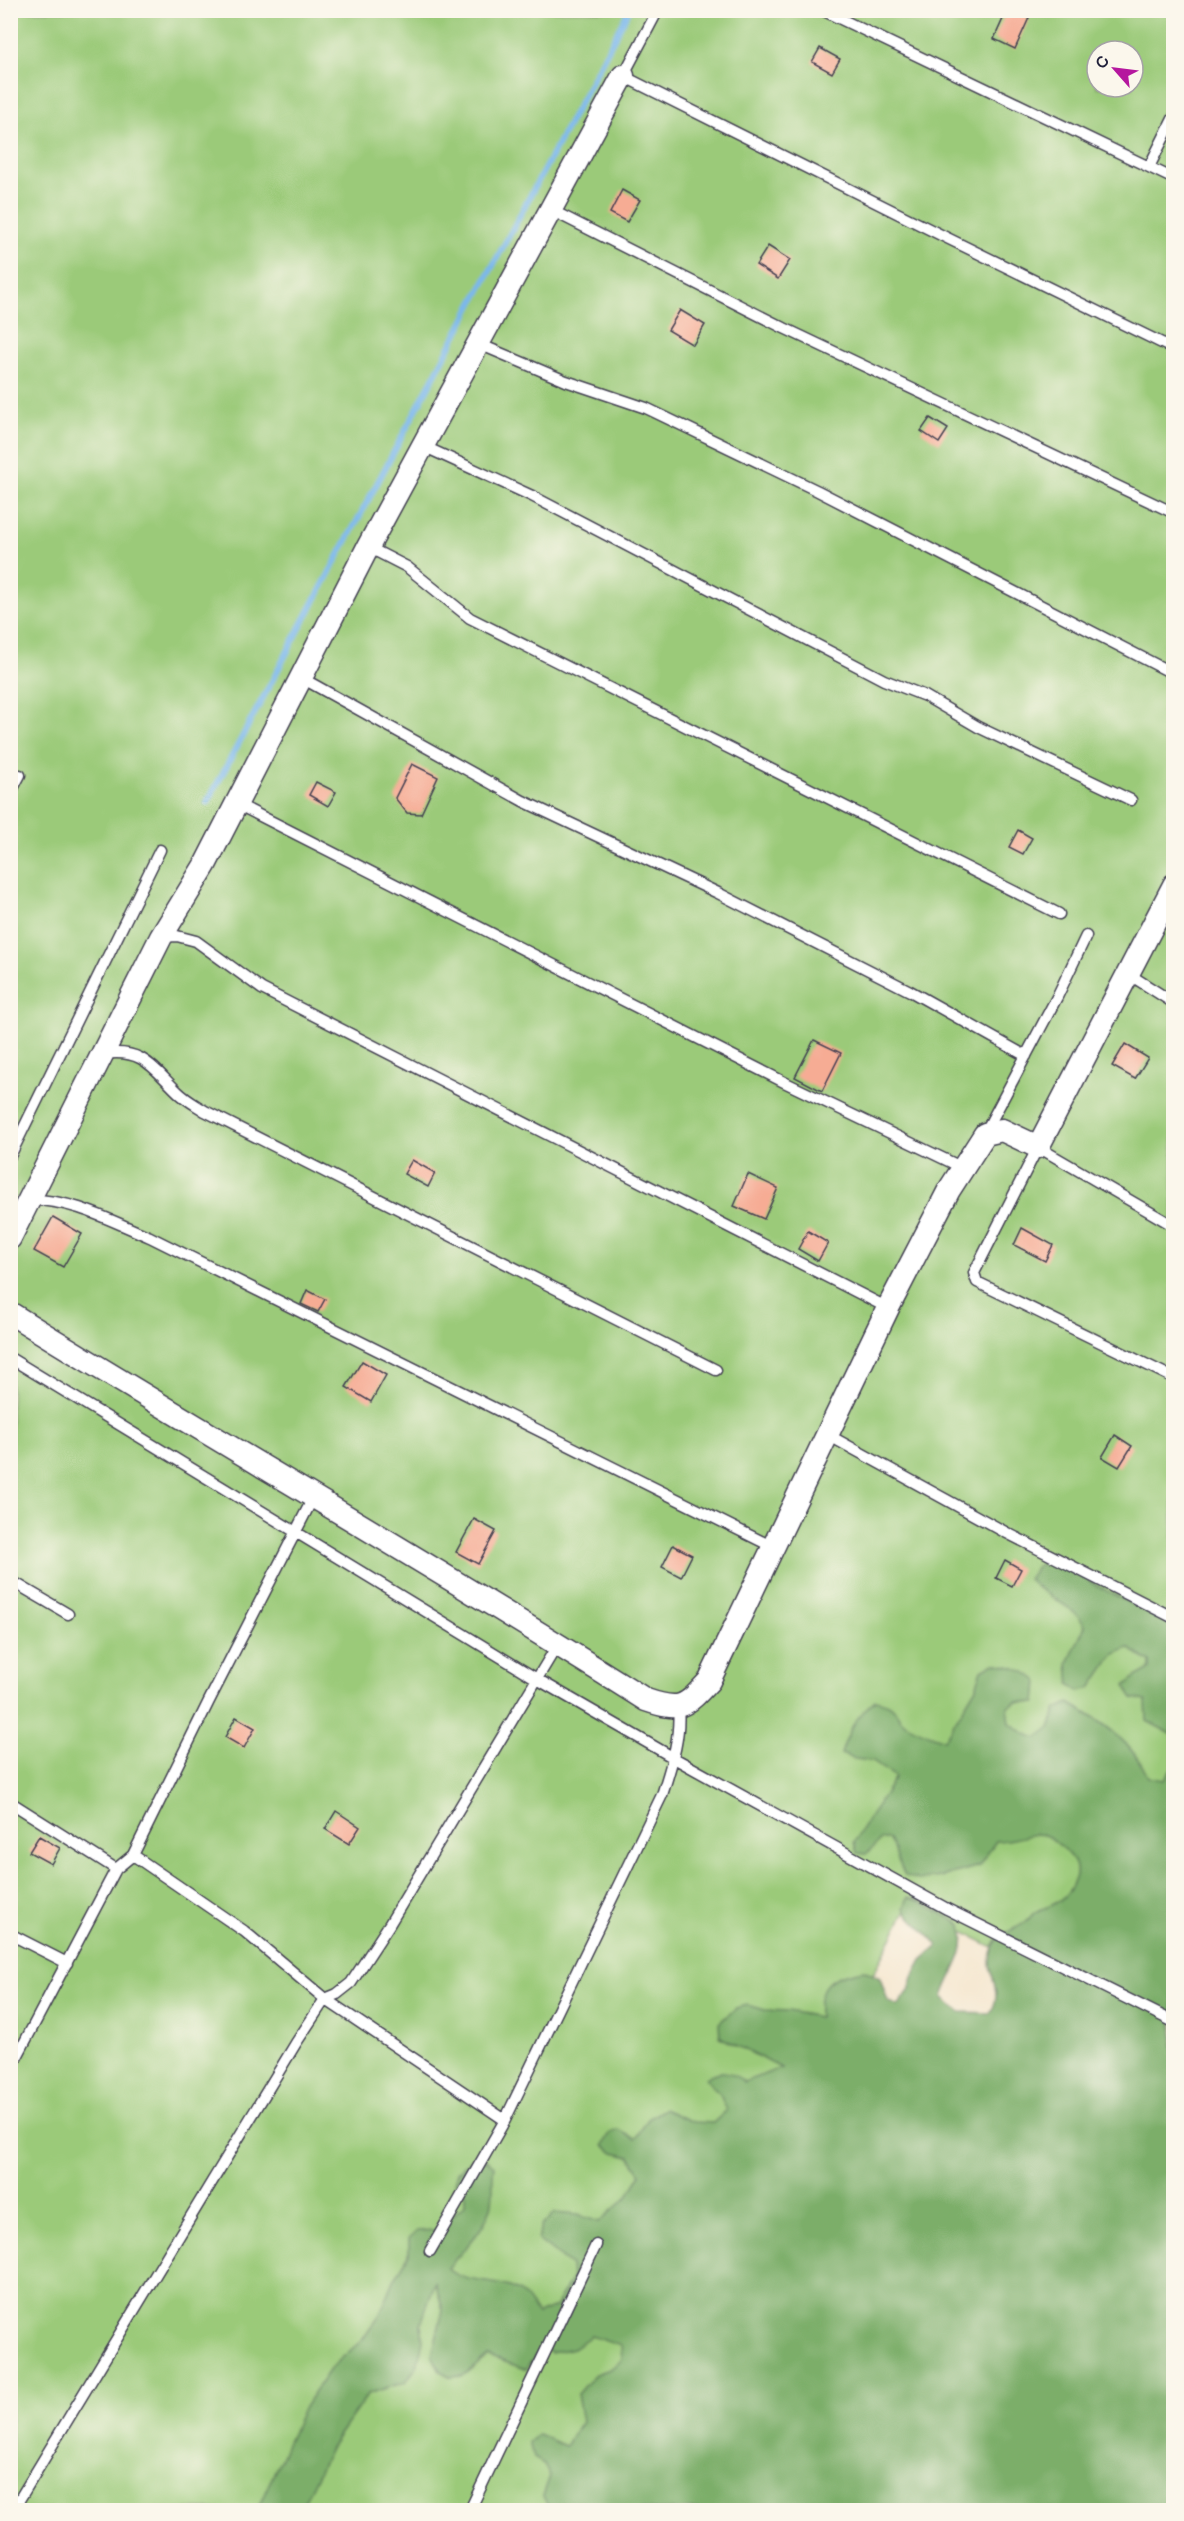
<svg xmlns="http://www.w3.org/2000/svg" width="1184" height="2521" viewBox="0 0 1184 2521" font-family="'Balsamiq Sans',sans-serif">
	<style>
		.green { fill: #9bca79; stroke: #5e765a; stroke-width: 1.5; fill-rule: evenodd }
		.forest { fill: #7cae69; stroke: #4f6852; stroke-width: 1.5 }
		.lines { fill: none; stroke-linecap: round; stroke-linejoin: round }
		.stream { stroke: #7ab7ec; stroke-width: 6 }
		.building { fill: #f6ac94 }
		.service-casing { stroke: #423f51; stroke-width: 13 }
		.minor-casing { stroke: #423f51; stroke-width: 25 }
		.service { stroke: #fff; stroke-width: 10 }
		.minor { stroke: #fff; stroke-width: 22 }
	</style>
	<rect width="100%" height="100%" fill="#fbf7ec"/>
	<filter id="ink" filterUnits="userSpaceOnUse"><feTurbulence type="fractalNoise" baseFrequency=".0167" numOctaves="2"/><feDisplacementMap in="SourceGraphic" scale="12" xChannelSelector="R" yChannelSelector="G"/><feConvolveMatrix kernelMatrix="1 2 1 2 8 2 1 2 1" color-interpolation-filters="sRGB"/></filter>
	<filter id="wash" filterUnits="userSpaceOnUse"><feTurbulence type="fractalNoise" baseFrequency=".008" numOctaves="4" result="noise"/><feDisplacementMap in="SourceGraphic" scale="24" xChannelSelector="R" yChannelSelector="G"/><feGaussianBlur stdDeviation="1.35" result="paint"/><feColorMatrix in="noise" values="0 0 0 0 0 0 0 0 0 0 0 0 0 0 0 0 0 1.4 0 .05"/><feComposite in="paint" operator="in"/></filter>
	<g filter="url(#wash)">
		<rect width="100%" height="100%" fill="#f5e6ce"/>
		<path class="green" d="M11 11H1173V2037L909 1905 596 2510H11ZM1097 51H1133V87H1097Z"/>
		<path class="forest" d="M1049 1560 1173 1626V1735L1147 1721 1146 1701 1133 1698 1125 1686 1137 1676 1150 1669V1662L1128 1648 1113 1655 1091 1688 1079 1691 1070 1684 1068 1663 1085 1626C1072 1603 1045 1598 1028 1579L1038 1565Z
			M994 1663C1011 1666 1025 1669 1038 1681L1036 1703 1016 1702 1008 1707 1010 1723 1026 1734 1037 1738 1050 1728 1057 1709 1069 1703C1103 1722 1132 1741 1148 1777L1164 1780 1173 1767V2510H550L543 2496 550 2476 544 2464 534 2458 529 2443 538 2434 565 2446 582 2422 577 2394 594 2375 610 2369 622 2360 621 2346 591 2336 573 2348 551 2353 543 2348 525 2369 488 2356 463 2376 451 2377 440 2371 432 2355 443 2310 435 2282 421 2324 423 2341 417 2367 405 2382 368 2394 331 2446 300 2510H257L304 2407 331 2368 363 2339 380 2314 395 2278 409 2255V2238L417 2231 435 2230 465 2205V2194L454 2184 457 2172 470 2160H487L494 2166C491 2180 495 2193 491 2207 483 2233 464 2248 448 2268 465 2286 498 2278 520 2292 527 2297 532 2307 538 2314L555 2307 572 2279 571 2266 538 2240 541 2226 555 2213 578 2215 599 2222 628 2196 641 2174 630 2157 614 2153 603 2145 610 2133 619 2130 635 2139 648 2119 664 2109 693 2122 713 2123 727 2110 720 2095 705 2078C720 2068 731 2071 744 2082L781 2068 720 2037 719 2023 736 2008 748 2005 765 2010 788 2011 819 2017C817 1981 831 1976 864 1970L880 1978 888 2001 898 2006 909 1991 913 1977 922 1960 938 1946C928 1931 913 1924 904 1908L908 1897 924 1903 962 1925C969 1957 952 1968 943 1997L961 2012 990 2013C1008 1986 977 1970 997 1940 1003 1932 1016 1929 1024 1923 1029 1920 1032 1913 1037 1911 1043 1908 1049 1907 1054 1904 1068 1896 1084 1874 1072 1859 1038 1818 1037 1840 996 1841L979 1866 941 1877 918 1880 905 1876 889 1839H882L866 1854 857 1853 854 1842 895 1777 873 1761 855 1759 841 1754C848 1731 857 1715 875 1700 901 1705 891 1712 904 1722 915 1730 932 1735 944 1740L976 1687 982 1670Z"/>
		<g class="lines">
			<path class="stream" d="M207 803 629 10"/>
		</g>
		<g id="blocks">
			<path class="building" d="M1007 10 1029 18 1015 49 994 39Z
				M820 48 840 59 832 73 812 62Z
				M622 190 640 200 627 222 610 213Z
				M768 246 790 260 778 279 756 265Z
				M680 310 705 325 693 345 668 330Z
				M930 418 948 429 939 443 921 431Z
				M412 764 438 777 421 814 407 813 395 798Z
				M316 782 336 792 328 806 309 795Z
				M1018 830 1032 838 1023 854 1009 847Z
				M814 1040 841 1053 822 1091 795 1077Z
				M1125 1044 1148 1058 1135 1079 1112 1066Z
				M412 1160 435 1173 428 1187 404 1174Z
				M748 1174 778 1188 764 1219 734 1206Z
				M53 1217 82 1234 63 1267 34 1251Z
				M1022 1228 1053 1245 1045 1261 1014 1245Z
				M808 1231 828 1243 818 1261 798 1249Z
				M307 1290 325 1299 318 1312 301 1304Z
				M362 1361 386 1375 371 1402 346 1387Z
				M1115 1435 1132 1446 1119 1467 1102 1457Z
				M474 1519 496 1531 478 1564 456 1552Z
				M673 1545 692 1555 681 1577 662 1567Z
				M1005 1560 1021 1569 1012 1586 996 1578Z
				M236 1717 255 1728 244 1748 225 1737Z
				M336 1811 360 1827 349 1844 325 1829Z
				M39 1836 60 1848 51 1864 29 1852Z"/>
		</g>
	</g>
	<g filter="url(#ink)">
		<use href="#blocks" fill-opacity="0" stroke="#423f51" stroke-width="1.5"/>
		<g class="lines">
			<defs>
				<path id="service" d="M658 10 623 76 941 235 1174 349
					M822 10 1174 179
					M1149 167 1174 117
					M551 210 784 328 1174 513
					M479 344 566 381 646 408 818 491 1174 674
					M423 446 532 496 884 680 925 696 978 727 1131 800
					M368 547 407 567 470 618 1059 914
					M300 677 523 801 718 893 910 991 1026 1056
					M10 794 20 775
					M235 803 784 1082 963 1168
					M162 937 177 936 196 941 262 989 888 1308
					M1127 973 1174 1003
					M104 1054C143 1048 153 1068 178 1092 186 1100 196 1105 205 1111L716 1370
					M986 1131 1057 997 1086 936
					M10 1156 160 850
					M30 1200C72 1199 111 1221 150 1237L775 1548
					M1174 1226 1038 1147 974 1273 977 1282 1174 1378
					M10 1358 537 1679 674 1758 947 1909 1174 2022
					M828 1435 1005 1532 1174 1618
					M10 1580 68 1614
					M10 1802 116 1869
					M133 1855 244 1931 325 1999 505 2120
					M10 1934 67 1963
					M10 2070 116 1869 133 1855 209 1701 314 1496
					M430 2251 505 2120 662 1795C671 1766 681 1738 678 1707
					M13 2510 296 2043 325 1999 337 1994 351 1983 389 1925 558 1644
					M470 2510 596 2245"/>
				<path id="minor" d="M10 1238 161 937 205 865 368 547 623 76
					M10 1313C221 1444 437 1567 646 1700 681 1712 685 1707 709 1681L888 1308 949 1190 985 1134 1002 1130 1038 1147 1174 885"/>
			</defs>
			<use href="#service" class="service-casing"/>
			<use href="#minor" class="minor-casing"/>
			<use href="#service" class="service"/>
			<use href="#minor" class="minor"/>
		</g>
	</g>
	<rect width="1184" height="2521" fill="none" stroke="#fbf7ec" stroke-width="36"/>
	<g transform="translate(1115 69) rotate(298)"><circle r="28" fill="#fbf7ec" stroke="#a4a2a5" stroke-width="1.5"/>
	<path d="M0-4.5L10 22L0 15L-10 22Z" fill="#b5179e"/>
	<text y="-9" font-size="16" font-weight="bold" text-anchor="middle" fill="#22223b">С</text>
	</g>
</svg>
